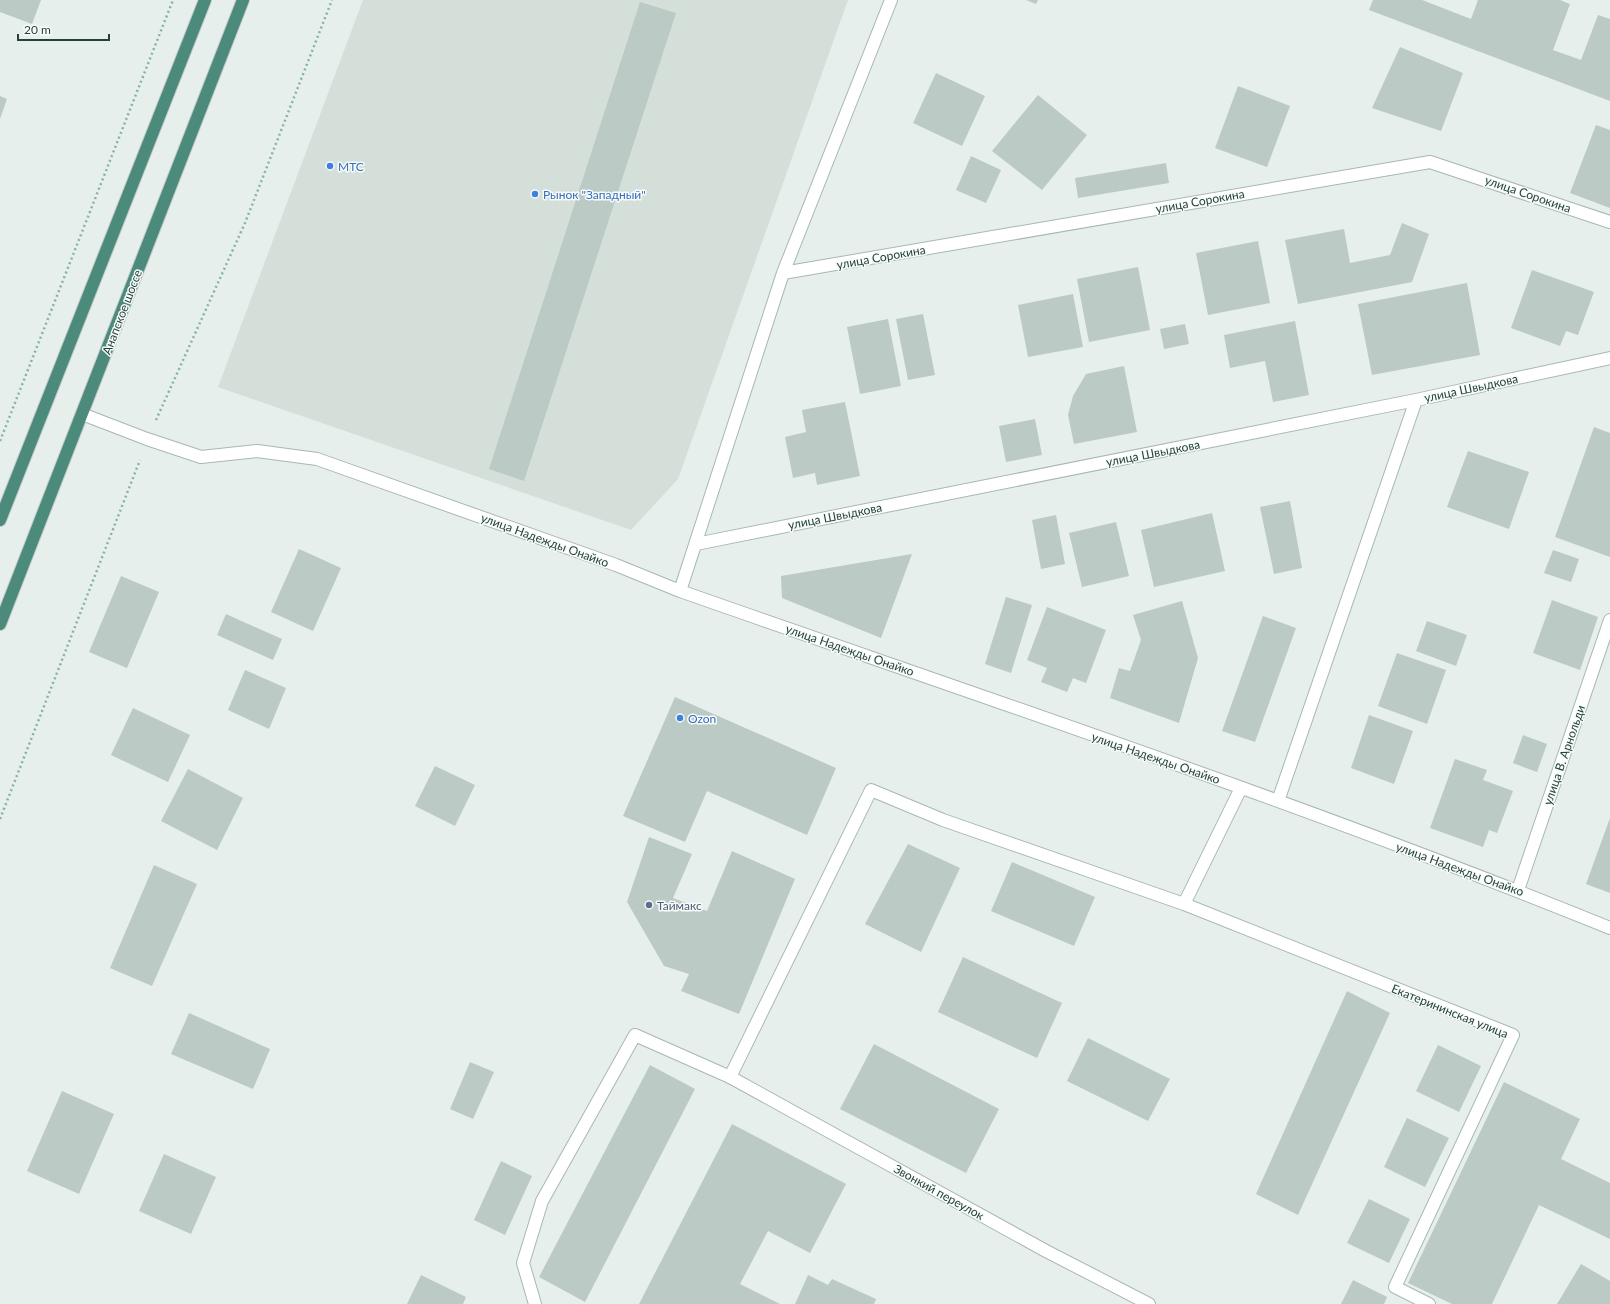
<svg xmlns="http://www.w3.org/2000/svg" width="1610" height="1304" viewBox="0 0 1610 1304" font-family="Lato,sans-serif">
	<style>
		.built { fill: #d4dfda }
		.building { fill: #bbcac4 }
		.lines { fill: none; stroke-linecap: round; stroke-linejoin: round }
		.service-casing { stroke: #a8b8b2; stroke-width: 14 }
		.minor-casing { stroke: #a8b8b2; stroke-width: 14 }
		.trunk-casing { stroke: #c2cac8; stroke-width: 14 }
		.path { stroke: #86b3a5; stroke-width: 2.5; stroke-dasharray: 2 3; stroke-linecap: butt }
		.service { stroke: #fff; stroke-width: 12 }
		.minor { stroke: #fff; stroke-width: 12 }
		.trunk { stroke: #4c8a7c; stroke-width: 12 }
		.shop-dot { fill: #3f7fe0; stroke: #f7fbf9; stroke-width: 1.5 }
		.service-dot { fill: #5c6f8a; stroke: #f7fbf9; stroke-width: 1.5 }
		.labels { text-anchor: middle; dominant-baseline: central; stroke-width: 3; stroke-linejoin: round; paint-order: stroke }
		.shop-label { font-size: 12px; fill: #366cbe; stroke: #f7fbf9; text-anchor: start }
		.street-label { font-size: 12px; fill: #24423a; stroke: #f7fbf9 }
		.service-label { font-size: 12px; fill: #4e5e75; stroke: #f7fbf9; text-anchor: start }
	</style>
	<rect width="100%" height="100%" fill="#e6efeb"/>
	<path class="built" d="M363 0H848L678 479 631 530 218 387Z"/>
	<path class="building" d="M0 0H41L32 24 0 12Z
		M1026 0H1038L1036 4Z
		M1373 0H1422L1471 19 1478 0H1560L1570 4 1553 50 1581 60 1598 15 1610 19V101L1369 10Z
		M640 2 676 13 524 481 489 469Z
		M1400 47 1463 73 1441 131 1372 108Z
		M936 73 985 96 962 146 913 123Z
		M1238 86 1290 106 1267 167 1215 148Z
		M1038 95 1087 135 1042 190 992 151Z
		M0 96 7 99 0 119Z
		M1596 125 1610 130V208L1570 193Z
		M971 156 1001 170 986 203 956 190Z
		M1166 163 1169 183 1078 198 1075 178Z
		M1402 223 1429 234 1412 282 1298 304 1285 240 1344 229 1350 263 1390 255Z
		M1258 241 1270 303 1208 315 1196 253Z
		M1138 267 1150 330 1089 342 1077 279Z
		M1532 270 1594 292 1578 335 1566 331 1560 346 1511 328Z
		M1467 283 1480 355 1372 375 1358 304Z
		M1073 294 1083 347 1028 357 1018 305Z
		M923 314 935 375 908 380 896 319Z
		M888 319 901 386 860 394 847 327Z
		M1295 321 1309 395 1273 402 1265 361 1230 368 1224 335Z
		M1185 324 1189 344 1164 349 1160 329Z
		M1124 366 1137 432 1074 444 1068 415 1073 396 1086 374Z
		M845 402 860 476 817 485 815 473 793 478 785 437 806 432 802 410Z
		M1035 419 1042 455 1006 462 999 426Z
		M1594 427 1610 433V557L1555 537Z
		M1468 451 1529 472 1509 529 1447 507Z
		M1290 501 1302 568 1274 574 1260 507Z
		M1212 513 1225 571 1154 587 1141 530Z
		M1056 515 1065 564 1041 569 1032 520Z
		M1116 522 1129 576 1082 587 1069 533Z
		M299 549 341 568 313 631 271 612Z
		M1553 550 1579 559 1571 582 1544 573Z
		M912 554 881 638 782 598 781 576Z
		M121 576 159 592 127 668 89 652Z
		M1006 597 1032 605 1011 673 985 664Z
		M1552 600 1598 617 1580 670 1533 653Z
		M1182 601 1198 658 1179 723 1110 698 1119 668 1130 671 1141 640 1133 615Z
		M1047 607 1106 630 1086 683 1073 678 1067 692 1041 682 1047 668 1027 660Z
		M226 614 282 639 273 660 217 635Z
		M1263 616 1296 628 1255 742 1222 731Z
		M1427 621 1467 635 1456 666 1416 651Z
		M1397 653 1446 670 1427 724 1378 706Z
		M245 670 286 688 269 729 228 710Z
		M675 697 836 768 807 835 707 791 685 842 623 816Z
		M133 708 190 735 168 782 111 755Z
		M1369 715 1413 731 1394 784 1351 768Z
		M1523 735 1547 744 1537 772 1513 763Z
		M1455 759 1487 770 1483 780 1513 791 1497 833 1489 830 1483 847 1430 828Z
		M435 766 475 785 455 826 415 806Z
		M188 769 243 798 217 850 161 821Z
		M1610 818V893L1586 884Z
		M649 837 692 854 673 898 707 911 732 851 795 879 739 1014 681 991 689 974 664 966 627 902Z
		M908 844 960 868 921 952 865 924Z
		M1012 862 1095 897 1074 946 991 911Z
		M154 865 197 884 152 986 110 968Z
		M963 957 1062 1003 1037 1058 938 1012Z
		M1347 991 1390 1013 1298 1215 1256 1194Z
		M189 1013 270 1049 253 1089 171 1054Z
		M1088 1038 1170 1079 1148 1121 1067 1081Z
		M874 1044 999 1109 966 1173 840 1109Z
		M1438 1045 1481 1066 1459 1112 1416 1091Z
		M470 1062 494 1072 473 1119 450 1109Z
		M650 1065 695 1089 585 1302 539 1277Z
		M1504 1082 1580 1119 1561 1159 1610 1183V1239L1539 1205 1492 1304H1452L1408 1283Z
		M62 1091 114 1114 79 1194 27 1171Z
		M1407 1118 1449 1138 1425 1187 1384 1167Z
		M732 1124 846 1184 810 1253 768 1231 740 1284 780 1304H639Z
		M164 1154 216 1177 191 1234 139 1211Z
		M501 1161 532 1176 505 1235 474 1220Z
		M1369 1199 1410 1219 1389 1263 1347 1243Z
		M1581 1264 1610 1281V1304H1557Z
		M421 1275 466 1297 463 1304H407Z
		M808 1275 828 1285 832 1279 876 1299 874 1304H795Z
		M1353 1280 1387 1297 1384 1304H1341Z"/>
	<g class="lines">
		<defs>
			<path id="service" d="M535 1304 523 1263 542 1201 635 1035 730 1077"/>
			<path id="minor" d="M783 273 1430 162 1610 222
				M82 414 147 439 201 457 257 451 317 459 616 565 680 591C991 700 1304 804 1610 928
				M696 544 1416 400 1610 358
				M680 591 783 273 891 0
				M1278 801 1416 400
				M1518 890 1610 620
				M1184 904 1513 1035 1395 1287 1429 1304
				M1149 1304 1046 1251 730 1077 871 790 943 820 1184 904 1241 788"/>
			<path id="trunk" d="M0 520 205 0
				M0 624 243 0"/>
		</defs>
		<use href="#service" class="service-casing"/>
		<use href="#minor" class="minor-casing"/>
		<use href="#trunk" class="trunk-casing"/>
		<path class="path" d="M156 420 245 223 332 0
			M0 441 173 0
			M0 819 140 460"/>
		<use href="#service" class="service"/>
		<use href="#minor" class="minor"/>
		<use href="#trunk" class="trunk"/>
	</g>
	<g class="shop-dot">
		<circle cx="330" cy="166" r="4"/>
		<circle cx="535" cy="194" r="4"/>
		<circle cx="680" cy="718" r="4"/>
	</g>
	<circle class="service-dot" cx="649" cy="905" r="4"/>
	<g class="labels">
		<g class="shop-label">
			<text x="338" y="166">МТС</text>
			<text x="543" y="194">Рынок "Западный"</text>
			<text x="688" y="718">Ozon</text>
		</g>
		<g class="street-label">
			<text transform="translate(1528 194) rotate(19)">улица Сорокина</text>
			<text transform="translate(1200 201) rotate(-10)">улица Сорокина</text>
			<text transform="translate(881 257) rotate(-10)">улица Сорокина</text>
			<text transform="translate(122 312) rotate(-69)">Анапское шоссе</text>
			<text transform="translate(1471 388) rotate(-12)">улица Швыдкова</text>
			<text transform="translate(1153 453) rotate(-11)">улица Швыдкова</text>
			<text transform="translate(835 516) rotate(-11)">улица Швыдкова</text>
			<text transform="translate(545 540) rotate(20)">улица Надежды Онайко</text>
			<text transform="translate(850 650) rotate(19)">улица Надежды Онайко</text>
			<text transform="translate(1564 755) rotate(-71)">улица В. Арнольди</text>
			<text transform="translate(1156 758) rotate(19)">улица Надежды Онайко</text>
			<text transform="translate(1460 869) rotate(20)">улица Надежды Онайко</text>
			<text transform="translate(1450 1011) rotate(22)">Екатерининская улица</text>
			<text transform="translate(939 1192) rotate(29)">Звонкий переулок</text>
		</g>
		<g class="service-label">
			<text x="657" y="905">Таймакс</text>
		</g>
	</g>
	<path d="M18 34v6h91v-6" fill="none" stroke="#24423a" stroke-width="2"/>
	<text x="24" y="34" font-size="12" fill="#24423a" stroke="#f7fbf9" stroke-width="3" paint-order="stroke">20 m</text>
</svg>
